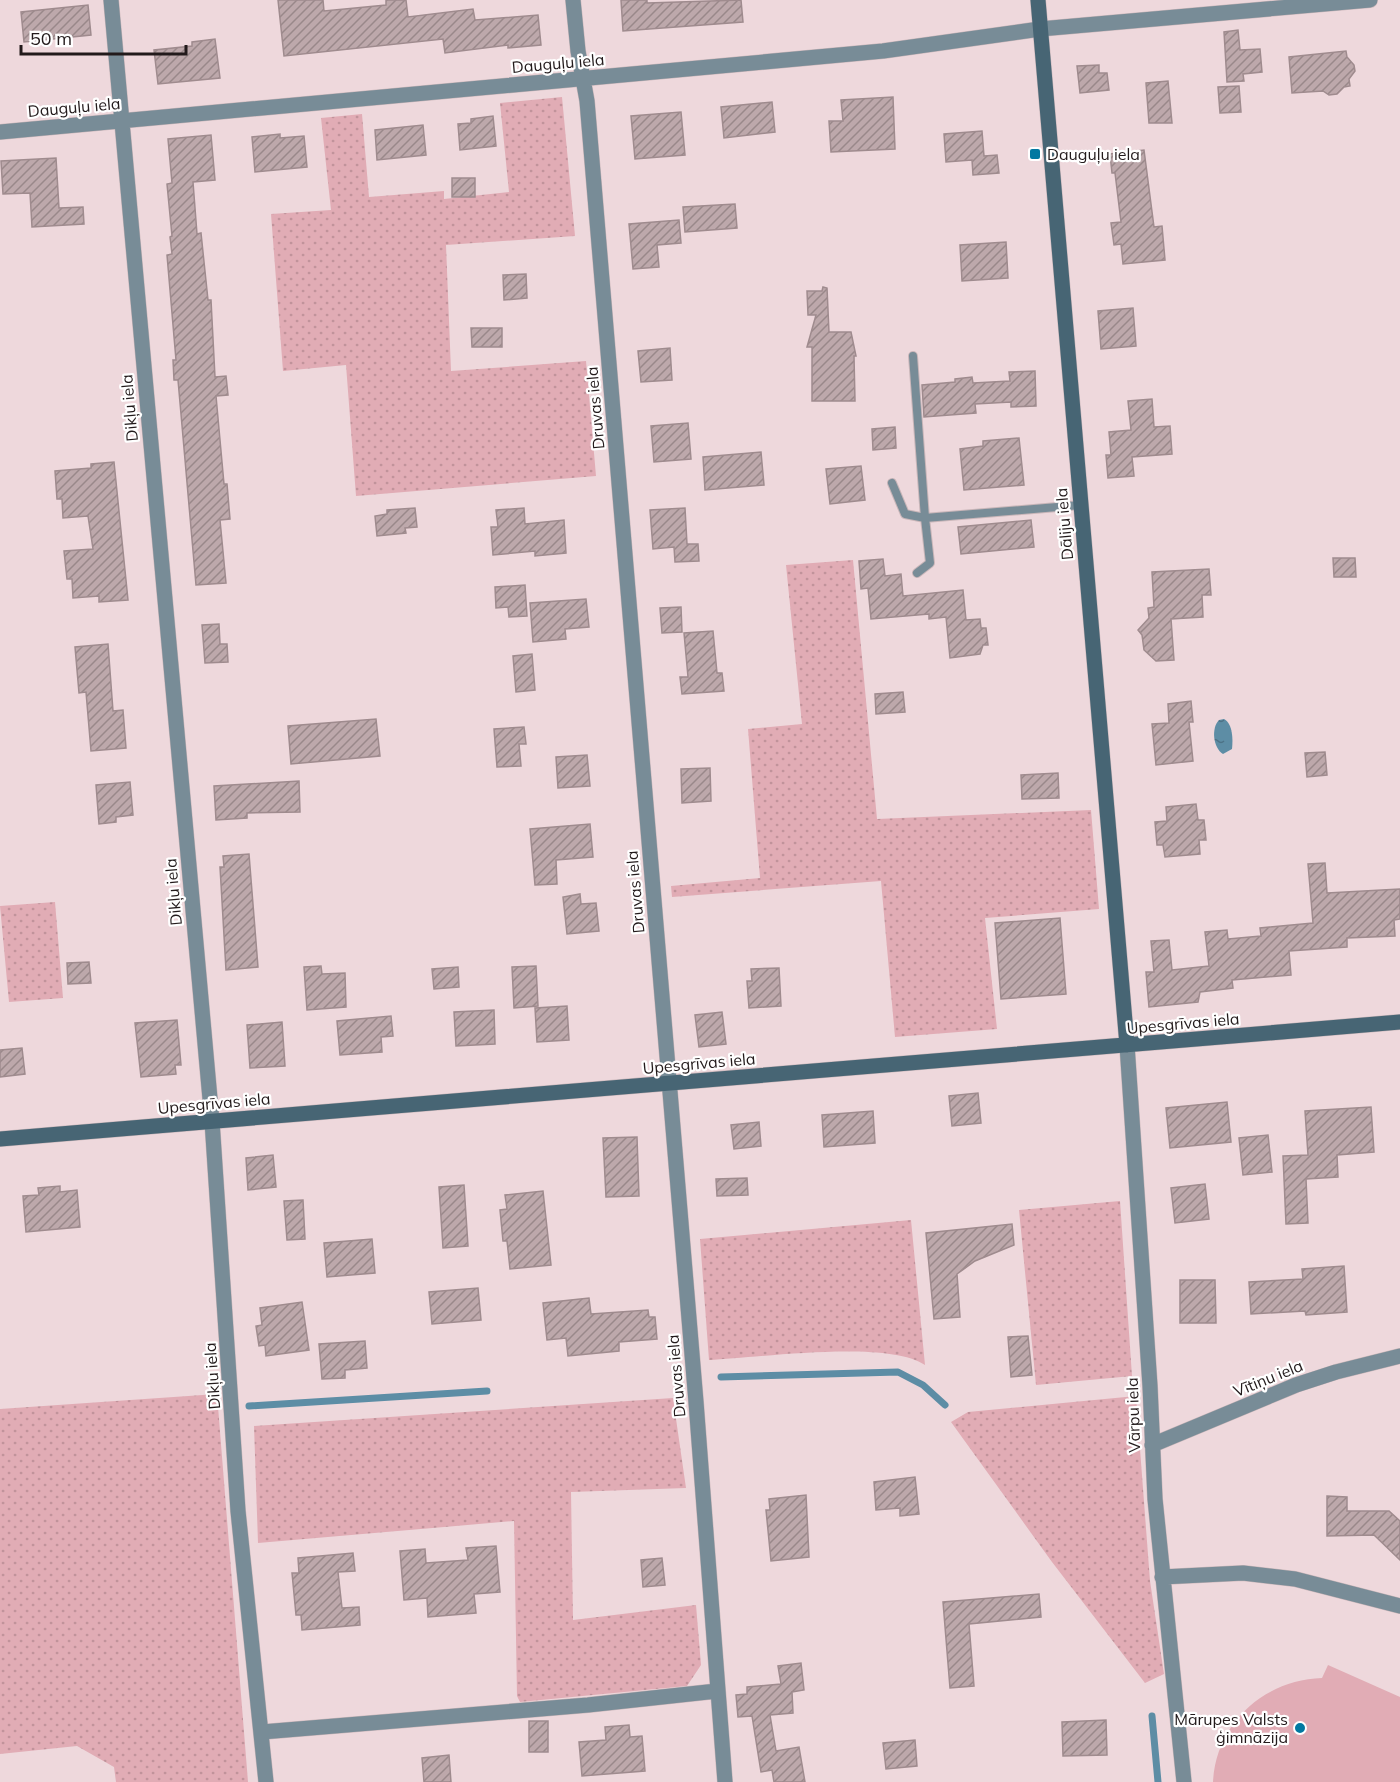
<svg xmlns="http://www.w3.org/2000/svg" width="1400" height="1782" viewBox="0 0 1400 1782" font-family="Mulish,sans-serif">
	<style>
		.grass { fill: url(#grass-dots) }
		.pitch { fill: #e1acb5 }
		.water { fill: url(#water-ripples) }
		.lines { fill: none; stroke-linecap: round; stroke-linejoin: round }
		.stream { stroke: #5d8da5; stroke-width: 7 }
		.building { fill: url(#building-hatch); stroke: #9f8b8e; stroke-width: 1.5 }
		.lane-casing { stroke: #c9b6b9; stroke-width: 10 }
		.street-casing { stroke: #c9b6b9; stroke-width: 16 }
		.secondary-casing { stroke: #c9b6b9; stroke-width: 16 }
		.lane { stroke: #788c97; stroke-width: 8 }
		.street { stroke: #788c97; stroke-width: 15 }
		.secondary { stroke: #476574; stroke-width: 15 }
		.poi-dot { fill: #0278a1; stroke: #fff; stroke-width: 2 }
		.labels { text-anchor: middle; dominant-baseline: central; stroke-width: 4.5; stroke-linejoin: round; paint-order: stroke }
		.street-label { font-size: 16px; fill: #221a1b; stroke: #fff }
		.poi-label { font-size: 16px; fill: #221a1b; stroke: #fff; text-anchor: start }
	</style>
	<defs>
		<pattern id="grass-dots" width="8" height="8" patternUnits="userSpaceOnUse" patternTransform="scale(1.5)"><rect width="8" height="8" fill="#e1acb5"/><path d="M2 2h.1M6 6h.1" fill="none" stroke="#c1939b" stroke-width="1.8" stroke-linecap="round"/></pattern>
		<pattern id="water-ripples" width="26" height="14" patternUnits="userSpaceOnUse" patternTransform="scale(1.5)"><rect width="26" height="14" fill="#5d8da5"/><path d="M2 4q2-2 4 0t4 0M15 11q2-2 4 0t4 0" fill="none" stroke="#4c7286"/></pattern>
		<pattern id="building-hatch" width="6" height="6" patternUnits="userSpaceOnUse" patternTransform="scale(1.5)"><rect width="6" height="6" fill="#bda8ab"/><path d="M-1 1l2-2M0 6l6-6M5 7l2-2" fill="none" stroke="#99888a"/></pattern>
	</defs>
	<rect width="100%" height="100%" fill="#eed8dc"/>
	<path class="grass" d="M562 97 575 236 446 245 451 371 586 361 596 476 356 496 346 365 283 371 271 214 331 210 321 118 362 114 369 197 444 191V199L509 192 500 103Z
		M853 560 877 819 1091 810 1099 909 985 918 997 1029 895 1037 881 881 672 897 671 886 760 878 748 729 802 724 786 565Z
		M55 902 63 998 9 1002 0 906Z
		M1120 1201 1132 1376 1036 1385 1019 1210Z
		M911 1220 925 1365C887 1339 758 1358 709 1360L700 1239Z
		M217 1394 248 1782H116L114 1767 77 1746 0 1754V1409Z
		M1136 1396 1150 1581 1164 1674 1145 1683 1052 1562 951 1422 968 1412Z
		M673 1398 686 1488 571 1492 573 1620 696 1605 701 1665 687 1686 520 1702 517 1696 514 1521 258 1543 254 1426Z"/>
	<path class="pitch" d="M1328 1665 1400 1697V1782H1213C1216 1723 1264 1680 1322 1678Z"/>
	<path class="water" d="M1224 719C1233 724 1233 740 1232 749L1223 754C1213 748 1211 728 1219 720Z"/>
	<g class="lines">
		<path class="stream" d="M721 1377 898 1372 923 1385 945 1405
			M249 1406 487 1391
			M1152 1716 1158 1782"/>
	</g>
	<path class="building" d="M278 0H323L324 11 386 5V0H406L408 17 473 9 475 20 538 15 541 45 508 48V45L445 53 443 39 284 56Z
		M621 0H647V3L741 0 743 22 623 31Z
		M88 5 91 35 24 42 21 12Z
		M1238 30 1240 50 1260 49 1262 72 1243 74 1244 81 1227 82 1224 32Z
		M215 39 220 78 158 84 154 50 192 46V42Z
		M1346 51 1347 57 1354 65 1355 71 1349 79 1350 86 1344 87 1337 94 1329 95 1323 91 1292 93 1289 57Z
		M1099 65V73H1107L1109 90 1080 93 1077 66Z
		M1168 81 1172 123H1149L1146 83Z
		M1239 86 1241 112 1220 113 1218 87Z
		M893 97 895 149 831 152 829 121H843L841 100Z
		M772 102 775 132 724 138 721 107Z
		M681 112 685 155 635 159 631 116Z
		M493 116 496 146 460 150 458 124 471 123V119Z
		M423 125 426 155 377 160 375 130Z
		M982 131 984 156 997 155 999 173 973 175 972 160 946 162 944 134Z
		M280 134V138L304 136 307 167 255 172 252 137Z
		M211 135 215 180 193 182 197 234 201 233 208 300H211L215 377 226 376 228 395 216 396 224 484H227L230 519 220 520 226 583 196 585 178 380H174L173 360H176L167 255 172 254 170 237 172 236 167 184 172 183 168 139Z
		M1144 150 1154 227 1162 226 1165 260 1123 264 1121 244 1114 245 1111 223 1121 222 1115 173H1112L1110 154Z
		M56 158 59 208 83 207 84 224 32 227 30 193 3 194 1 161Z
		M452 178H475V197H452Z
		M735 204 737 228 685 232 683 207Z
		M679 220 681 243 657 245 659 267 633 269 629 224Z
		M1006 242 1008 278 962 281 960 245Z
		M526 274 527 298 504 300 503 275Z
		M823 287 827 288 829 332H851L856 356H854L855 401H812V347H807L816 315H808L807 291H822Z
		M1133 308 1136 346 1101 349 1098 311Z
		M471 328H502V347H472Z
		M670 348 672 380 641 382 638 351Z
		M1035 371 1036 406 1011 407V402L975 404 976 413 924 417 922 385 955 382V379L972 377 973 383 1010 381 1009 372Z
		M1152 399 1154 427 1170 426 1172 454 1132 457 1134 476 1108 478 1106 455H1111L1109 432 1131 430 1128 401Z
		M688 423 691 459 654 462 651 426Z
		M895 427 896 448 873 450 872 429Z
		M1019 438 1024 485 964 490 960 449 983 446V441Z
		M761 452 764 485 705 490 703 457Z
		M114 462 128 600 99 602V596L73 598 72 579H67L64 551 93 549 88 516 63 518 62 499H57L55 471 91 468V464Z
		M861 466 865 500 830 504 826 469Z
		M415 508 417 527 405 528 406 533 377 536 375 516 387 514V510Z
		M524 508 525 524 564 520 566 553 535 556V551L493 555 491 527H498L496 510Z
		M685 508 687 544H698L699 561 675 562 674 547 653 549 650 510Z
		M1031 520 1034 547 961 554 958 527Z
		M1333 558H1355L1356 577H1334Z
		M883 559 885 576 901 574 903 596 963 590 966 620 980 619 981 628H986L988 645H983L980 654 950 658 946 617 929 619V614L871 619 868 588 861 589 859 561Z
		M1209 569 1211 595H1202L1203 617 1171 619 1174 660 1156 661 1144 650 1142 635 1138 630 1149 618 1148 608 1154 607 1152 572Z
		M525 585 527 616 509 617 508 607 496 608 495 587Z
		M586 599 589 627 565 629 566 639 533 642 530 603Z
		M681 607 682 632 662 633 660 608Z
		M219 624 220 644H227L228 662 205 663 202 625Z
		M713 631 717 673H722L724 691 682 694 680 677H688L684 633Z
		M108 644 113 711 123 710 126 748 91 751 86 692 79 693 75 647Z
		M532 654 535 690 516 692 513 656Z
		M903 692 905 712 876 714 875 694Z
		M1191 701 1193 722H1189L1193 761 1156 765 1152 724 1169 723 1168 704Z
		M376 719 380 756 291 764 288 726Z
		M524 727 526 744H519L521 766 497 767 494 729Z
		M1325 752 1327 775 1307 777 1305 753Z
		M587 755 590 786 558 788 556 757Z
		M710 768 711 801 682 803 681 769Z
		M1058 773 1059 798 1022 799 1021 775Z
		M299 781 300 812 247 813V818L216 820 214 786Z
		M130 782 133 815 116 817V822L99 824 96 785Z
		M1196 804 1198 820H1204L1206 840H1199L1200 854 1165 857 1163 845H1157L1155 822 1167 821 1166 807Z
		M590 824 593 857 556 860 557 884 535 885 530 829Z
		M249 854 258 967 226 970 220 867H224L223 856Z
		M1325 863 1327 893 1400 889V919L1394 920 1395 936 1347 938V947L1289 951 1291 975 1232 980 1233 988 1200 992 1198 1002 1149 1007 1146 972H1154L1151 941 1169 940 1172 970 1209 966 1205 932 1227 930 1228 939 1261 936 1260 928 1313 923 1308 864Z
		M580 894 581 904 596 903 599 931 567 934 563 897Z
		M1060 918 1066 994 1001 999 995 923Z
		M89 962 91 983 68 984 67 963Z
		M321 966 322 974 345 973 346 1007 307 1010 304 967Z
		M536 966 538 1006 514 1008 512 967Z
		M458 967 459 987 434 989 432 969Z
		M779 968 781 1006 749 1008 747 981H752L751 969Z
		M567 1006 569 1040 537 1042 535 1008Z
		M494 1010 495 1044 456 1046 454 1012Z
		M722 1012 726 1044 699 1047 695 1015Z
		M391 1016 393 1036 381 1037 382 1052 340 1055 337 1021Z
		M177 1020 181 1065H175L176 1074 141 1077 135 1023Z
		M282 1022 285 1066 250 1068 247 1025Z
		M22 1048 25 1074 0 1077V1050Z
		M978 1093 981 1123 952 1126 949 1096Z
		M1227 1102 1231 1142 1170 1148 1166 1108Z
		M1371 1107 1374 1152 1337 1155 1338 1177 1306 1179 1308 1223 1286 1224 1283 1156 1308 1155 1305 1111Z
		M873 1111 875 1143 824 1147 822 1115Z
		M759 1122 761 1146 734 1149 731 1125Z
		M1268 1135 1272 1172 1243 1175 1239 1138Z
		M637 1137 639 1196 606 1197 603 1138Z
		M273 1155 276 1187 248 1190 246 1158Z
		M747 1178 748 1195 717 1196 716 1179Z
		M1205 1184 1209 1219 1175 1223 1171 1188Z
		M464 1185 468 1246 443 1248 439 1187Z
		M60 1186V1192L77 1190 80 1227 26 1232 23 1196 39 1195 38 1188Z
		M543 1191 551 1265 510 1269 507 1241H503L500 1210 507 1209 505 1195Z
		M303 1200 305 1239 287 1240 284 1201Z
		M1012 1224 1014 1245 975 1261 957 1274 960 1317 934 1319 926 1233Z
		M372 1239 375 1273 327 1277 324 1243Z
		M1344 1266 1347 1312 1306 1315 1305 1311 1251 1314 1249 1282 1303 1279 1302 1269Z
		M1180 1280H1215L1216 1323H1180Z
		M478 1288 481 1320 432 1324 429 1292Z
		M589 1298 591 1314 648 1310 649 1317H655L657 1339 619 1342V1351L568 1356 566 1338 547 1340 543 1303Z
		M302 1302 309 1350 266 1356 265 1345 259 1346 256 1326 262 1325 260 1308Z
		M1028 1336 1032 1375 1011 1377 1008 1337Z
		M365 1341 367 1368 345 1370V1378L322 1379 319 1344Z
		M915 1477 919 1514 900 1516V1508L876 1510 874 1482Z
		M806 1495 809 1557 771 1561 766 1510H770L769 1499Z
		M1327 1496 1347 1497V1511H1389L1400 1521V1560L1374 1535 1327 1536Z
		M496 1546 500 1592 474 1594 476 1613 428 1617 427 1598 404 1600 400 1551 425 1549 426 1563 468 1560 466 1548Z
		M353 1553 355 1571 338 1572 342 1608 359 1607 360 1625 302 1630 301 1615H296L292 1573H299L298 1558Z
		M662 1558 665 1585 643 1587 641 1560Z
		M1039 1594 1041 1617 969 1624 974 1686 950 1688 943 1602Z
		M801 1663 804 1690 792 1692 793 1713 770 1715 776 1751 799 1747 805 1782H774L772 1770 761 1772 752 1716 738 1717 736 1695 747 1694V1687L781 1684 778 1666Z
		M1106 1720 1107 1755 1063 1756 1062 1722Z
		M529 1721H548V1752H529Z
		M629 1725 630 1737 642 1736 645 1771 582 1776 579 1742 606 1740 605 1727Z
		M915 1740 917 1766 886 1769 883 1743Z
		M449 1755 451 1782H424L422 1758Z"/>
	<g class="lines">
		<defs>
			<path id="lane" d="M913 356 925 518 1081 505
				M892 483 905 514 925 518 930 563 917 573"/>
			<path id="street" d="M111 0 212 1121 238 1511 266 1782
				M573 0 578 51 587 101 696 1402 725 1782
				M0 132 883 51 1040 29 1370 0
				M1127 1045 1150 1386 1155 1499 1184 1782
				M1152 1445 1296 1385 1336 1372 1400 1356
				M1162 1577 1243 1573 1295 1579 1400 1606
				M262 1732 588 1705 717 1691"/>
			<path id="secondary" d="M1038 0 1127 1045
				M0 1139 1400 1022"/>
		</defs>
		<use href="#lane" class="lane-casing"/>
		<use href="#street" class="street-casing"/>
		<use href="#secondary" class="secondary-casing"/>
		<use href="#lane" class="lane"/>
		<use href="#street" class="street"/>
		<use href="#secondary" class="secondary"/>
	</g>
	<g class="poi-dot">
		<rect x="1029" y="148" width="12" height="12" rx="3"/>
		<circle cx="1300" cy="1728" r="6"/>
	</g>
	<g class="labels">
		<g class="street-label">
			<text transform="translate(558 63) rotate(-5)">Dauguļu iela</text>
			<text transform="translate(74 107) rotate(-5)">Dauguļu iela</text>
			<text transform="translate(129 408) rotate(-95)">Dikļu iela</text>
			<text transform="translate(595 408) rotate(-95)">Druvas iela</text>
			<text transform="translate(1064 524) rotate(-95)">Dāliju iela</text>
			<text transform="translate(173 892) rotate(-95)">Dikļu iela</text>
			<text transform="translate(635 892) rotate(-95)">Druvas iela</text>
			<text transform="translate(1183 1023) rotate(-5)">Upesgrīvas iela</text>
			<text transform="translate(699 1063) rotate(-5)">Upesgrīvas iela</text>
			<text transform="translate(214 1103) rotate(-5)">Upesgrīvas iela</text>
			<text transform="translate(212 1376) rotate(-94)">Dikļu iela</text>
			<text transform="translate(676 1376) rotate(-95)">Druvas iela</text>
			<text transform="translate(1268 1378) rotate(-22)">Vītiņu iela</text>
			<text transform="translate(1133 1415) rotate(-92)">Vārpu iela</text>
		</g>
		<g class="poi-label">
			<text x="1047" y="154">Dauguļu iela</text>
			<text x="1288" y="1719" text-anchor="end">Mārupes Valsts<tspan x="1288" dy="18">ģimnāzija</tspan></text>
		</g>
	</g>
	<path d="M21 45v9h165v-9" fill="none" stroke="#221a1b" stroke-width="3"/>
	<text x="30" y="45" font-size="18" fill="#221a1b" stroke="#ffffff" stroke-width="4.5" paint-order="stroke">50 m</text>
</svg>
